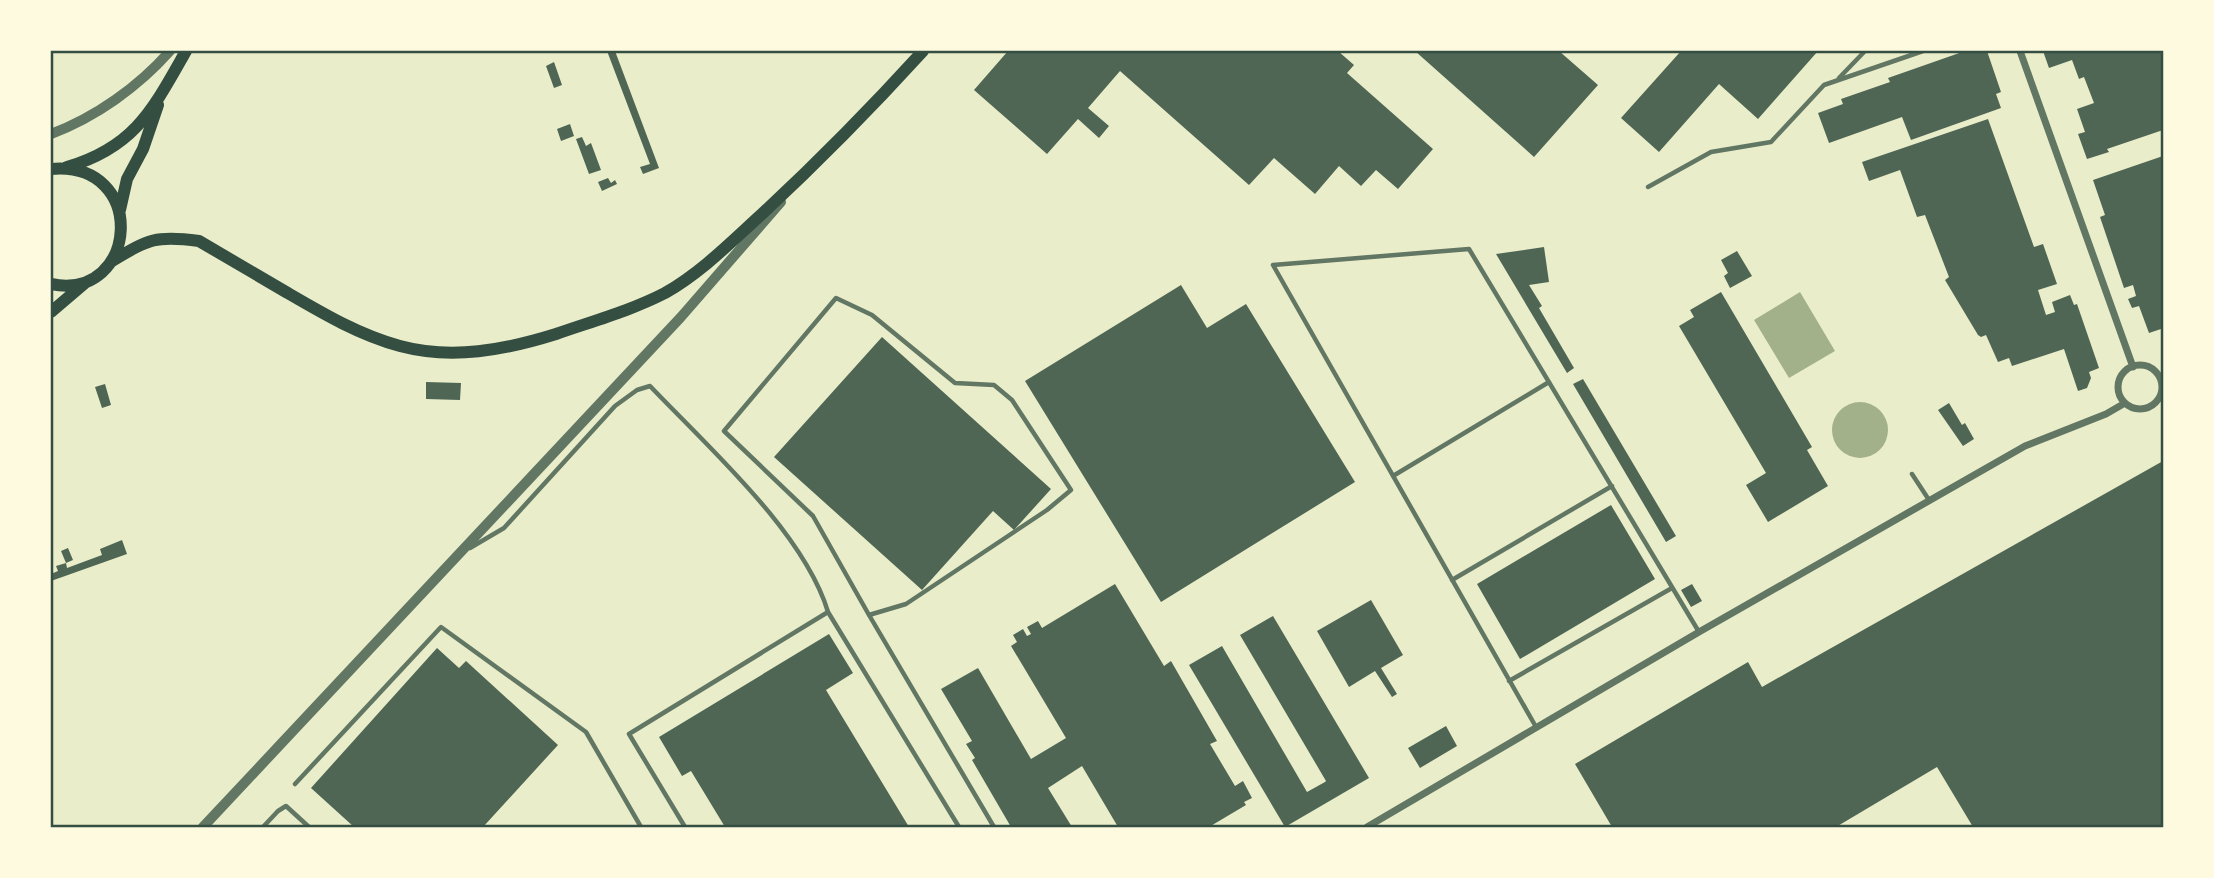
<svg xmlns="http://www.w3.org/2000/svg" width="2214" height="878" viewBox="0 0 2214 878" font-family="'Source Sans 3',sans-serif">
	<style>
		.water { fill: #a3b18a }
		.building { fill: #4f6655 }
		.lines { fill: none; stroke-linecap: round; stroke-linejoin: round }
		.service { stroke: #617663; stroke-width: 4.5 }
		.minor { stroke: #617663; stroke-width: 7 }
		.tertiary { stroke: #617663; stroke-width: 10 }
		.secondary { stroke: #344e41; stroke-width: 12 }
		.neatline { fill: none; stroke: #344e41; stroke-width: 2.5 }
	</style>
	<rect width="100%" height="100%" fill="#e9edc9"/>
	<path class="water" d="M1800 292 1835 351 1789 378 1754 320Z
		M1832 430a28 28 0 1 1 56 0a28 28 0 1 1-56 0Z"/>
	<path class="building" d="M607 51H615L659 168 643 174 640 167 650 164Z
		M1008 51H1338L1354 65 1347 73 1433 149 1398 189 1376 170 1361 186 1339 166 1315 194 1274 158 1249 185 1120 71 1088 108 1109 126 1099 138 1078 119 1047 154 974 90Z
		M1415 51H1559L1598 85 1534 157Z
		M1681 51H1818L1758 119 1719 84 1659 152 1621 118Z
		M1965 51H1987L2001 92 1996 94 2001 108 1911 140 1902 117 1829 143 1818 113 1843 104 1841 99 1890 82 1888 78Z
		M2043 51H2163V130L2107 149 2109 152 2087 159 2078 134 2085 132 2077 109 2094 103 2084 77 2079 79 2072 60 2049 68Z
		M554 62 562 85 554 88 546 66Z
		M1988 119 2034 247 2043 244 2057 284 2038 290 2046 315 2055 312 2052 302 2070 295 2074 305 2077 304 2099 368 2089 372 2091 378 2087 388 2078 391 2064 349 2012 366 2009 358 1998 362 1986 335 1981 337 1978 335 1945 280 1949 277 1925 215 1917 217 1900 170 1869 181 1862 162Z
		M570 124 574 136 561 141 557 129Z
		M582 137 586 146 591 143 601 170 589 174 576 139Z
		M2163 156V335L2161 329 2149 333 2139 306 2132 308 2128 299 2136 296 2133 285 2124 288 2100 217 2105 215 2093 180Z
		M608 178 611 183 615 180 617 184 602 191 598 182Z
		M1544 247 1549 282 1529 285 1542 306 1539 308 1574 368 1567 373 1496 254Z
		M1737 251 1752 276 1730 288 1724 276 1728 273 1721 260Z
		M1181 285 1207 328 1246 304 1355 482 1161 602 1025 381Z
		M1721 292 1812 447 1807 450 1828 486 1768 522 1746 485 1766 473 1679 326 1694 317 1690 310Z
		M882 337 1051 489 1014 530 993 511 922 590 774 457Z
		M1583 379 1676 536 1666 542 1573 384Z
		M426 382 461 383 460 400 426 399Z
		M105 384 111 405 102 408 95 387Z
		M1949 403 1962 425 1965 423 1974 439 1963 446 1938 410Z
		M2163 461V827H1973L1937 767 1836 827H1612L1575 764 1748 662 1762 687Z
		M1611 505 1655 579 1520 659 1477 584Z
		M122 540 127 554 51 581V574L58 571 56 566 66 563 67 568 102 555 100 549Z
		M68 548 73 560 66 563 61 551Z
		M1115 584 1164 666 1171 661 1217 741 1210 744 1235 786 1243 781 1252 798 1244 802 1246 805 1209 827H1118L1082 766 1048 788 1072 827H1011L972 760 975 758 966 744 972 741 941 689 978 668 1031 759 1066 738 1011 646 1017 642 1013 635 1023 629 1027 636 1031 634 1027 627 1038 621 1042 628Z
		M1692 584 1702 601 1691 607 1681 590Z
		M1371 600 1403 655 1381 668 1397 694 1392 697 1375 671 1349 687 1317 631Z
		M1273 616 1369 778 1285 827 1189 665 1222 646 1307 792 1325 782 1326 781 1240 635Z
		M829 634 853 673 826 690 909 827H725L691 771 682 776 659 737Z
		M437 648 459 668 466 661 558 745 483 827H354L311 788Z
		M1446 726 1457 746 1420 768 1408 748Z"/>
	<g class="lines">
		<path class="service" d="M1839 78 1865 51
			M1648 187 1711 152 1771 142 1824 85 1923 51
			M1912 474 1929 500
			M1393 476 1549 382
			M470 548 504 528 615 406 637 390 650 386C707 446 804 532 828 612
			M1452 580 1612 486
			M869 615 906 604 1047 510 1071 490 1012 400 994 385 955 383 872 315 836 298 724 431 813 516 869 615 994 827
			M1509 681 1672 588
			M1536 727 1273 265 1469 249 1699 632
			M295 784 441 627 586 732 641 827
			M263 827 278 811 286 806 309 827
			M685 827 629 734 828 612 959 827"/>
		<path class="minor" d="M2020 51 2133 367
			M2118 387a22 22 0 1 1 44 0a22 22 0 1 1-44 0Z
			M1367 827 1699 632 2025 446 2106 414 2125 403"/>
		<path class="tertiary" d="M51 134C96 117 138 87 170 51
			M203 827 681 317 781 202"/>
		<path class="secondary" d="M67 167C135 147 153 109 186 51
			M51 169C149 160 139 302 51 284
			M120 210 127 179 143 149 158 105
			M112 261C149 239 156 235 199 241 228 258 257 275 286 292 322 313 359 335 400 346 452 360 505 350 556 334 593 321 630 311 665 293 702 272 732 241 763 213 819 161 872 107 923 51
			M51 312 85 283"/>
	</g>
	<rect width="2214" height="878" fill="none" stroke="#fefae0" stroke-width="105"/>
	<rect x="52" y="52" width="2110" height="774" class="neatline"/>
</svg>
